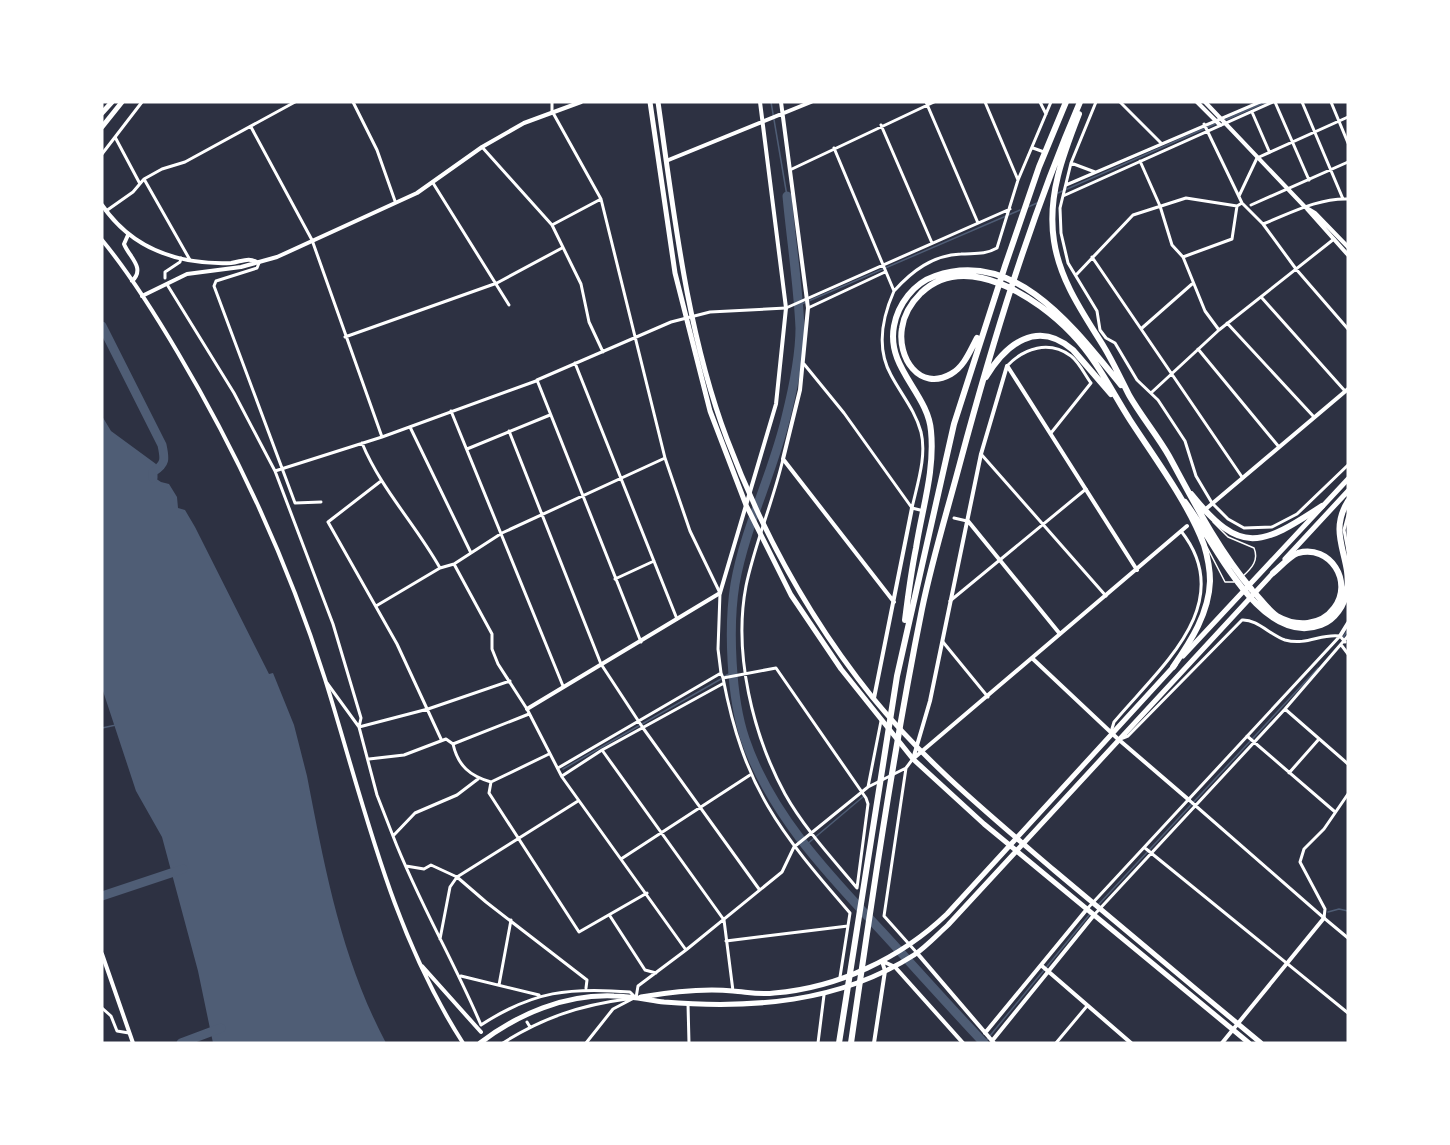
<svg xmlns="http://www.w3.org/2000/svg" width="1450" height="1145" viewBox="0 0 1450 1145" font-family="'Exo 2',sans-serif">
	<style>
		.water { fill: #4f5d75 }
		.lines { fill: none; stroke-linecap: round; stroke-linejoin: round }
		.stream { stroke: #4f5d75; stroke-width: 1.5 }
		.river { stroke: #4f5d75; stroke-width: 9 }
		.service { stroke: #fff; stroke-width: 1.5 }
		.minor { stroke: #fff; stroke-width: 3 }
		.tertiary { stroke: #fff; stroke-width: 4 }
		.primary { stroke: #fff; stroke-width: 5 }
		.trunk { stroke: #fff; stroke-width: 5 }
		.motorway { stroke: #fff; stroke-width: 6 }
	</style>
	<rect width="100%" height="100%" fill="#2d3142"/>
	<path class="water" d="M102 416 111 431 156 464 155 478 161 482 169 484 177 497 178 508 185 510 195 527 269 674 273 673 294 725 307 776C325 869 341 958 386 1043H213L198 971 162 837 136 791 102 688Z"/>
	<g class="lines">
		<path class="stream" d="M771 102 787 196
			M1225 120 1266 102
			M1058 193 1215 124
			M1028 207 1037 203
			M797 306 1020 210
			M1342 639 1348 630
			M725 676 735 671
			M102 728 116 725
			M563 769 721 679
			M806 845 864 796
			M1099 904 1318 668
			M1328 912 1339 909 1348 911
			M984 1043 1090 914"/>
		<path class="river" d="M787 196C791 239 798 284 800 328 800 357 793 389 786 417 773 473 745 527 735 584 728 627 731 698 745 739 771 816 831 877 885 935 918 971 950 1007 984 1043
			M102 326 162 445C165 459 166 464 153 472V478
			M102 896 183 869
			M181 1043 221 1028"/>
		<path class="service" d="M1213 522 1228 537 1254 548C1259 560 1252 568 1243 576
			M1207 547 1225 582H1234"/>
		<path class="minor" d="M353 102 377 150 395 201
			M552 102V111L601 199 665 458 690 531 720 593 718 649 721 673
			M926 102 978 223
			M985 102 1018 180
			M1040 102 1046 114
			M1096 102 1071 163 1060 208 1061 233 1068 263 1097 311 1100 330 1106 338 1115 343 1137 380 1158 400 1185 441 1196 476 1212 503 1228 519 1244 528 1272 527 1297 514 1348 465
			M1120 102 1161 143
			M1275 102 1309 180
			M1302 102 1343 199
			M1331 102 1348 143
			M1252 112 1269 151
			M1204 124 1242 203 1263 224 1296 269 1348 329
			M881 125 932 243
			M251 127 312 240 382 437
			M115 137 139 182
			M482 147 552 225 581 284 589 322 603 352
			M834 148 894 291C882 318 876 348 891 375 901 394 915 410 921 432 927 456 917 485 912 508
			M1033 148 1044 152
			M102 154 142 102
			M1140 161 1160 206 1172 245 1183 257 1205 311 1219 330
			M1071 163 1095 172
			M792 169 934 102
			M144 179 190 260
			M433 183 509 305
			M1066 185 1260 102
			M1063 196 1273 102
			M1239 196 1257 158 1348 117
			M1251 205 1348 162
			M106 211 133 192 144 179 162 169 185 162 295 102
			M1263 224C1291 213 1318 198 1348 199
			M552 225 601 199
			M1092 257 1242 477
			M1183 257 1232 239 1237 206 1242 203
			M259 263 257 268 216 281 214 286 295 503 321 502
			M1076 275 1133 215 1186 198 1237 206
			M165 278V272L180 262 181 258
			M168 286 234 393 275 471
			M894 291C912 271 933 255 961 254 974 253 985 255 997 248L1018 180 1051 102
			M1262 298 1345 391
			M808 308 885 272
			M1227 323 1314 417
			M1142 328 1192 284
			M345 337 497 283 562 248
			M1198 349 1279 447
			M575 363 677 619
			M804 364 844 413 912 508 920 510
			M1007 366C1024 348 1049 340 1071 356 1079 362 1085 375 1091 383L1051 433
			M1152 392 1219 330 1334 239
			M451 411 563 686
			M410 427 471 553
			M509 431 601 664 643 728 759 889
			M362 443C381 489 416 525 440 568
			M467 449 550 415
			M981 454 1106 596
			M381 481 328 522 397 644 441 739
			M1348 515 1344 530 1348 551
			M954 518 967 521
			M454 564 492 634V649L498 664 527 709 562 777 686 950
			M615 579 654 561
			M950 601 1086 489
			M376 606 440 568 454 564 502 533 665 458
			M641 642 537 380 671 322 710 312 786 308 1010 209
			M943 642 988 697
			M1342 646 1348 654
			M723 678C744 788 779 831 850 913L840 977
			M327 683 359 727 377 795 393 836
			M1285 709 1348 764
			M359 727 361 718 333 624 275 471 382 437 536 381
			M359 727 428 709 510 681
			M1111 732 1114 722C1159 668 1239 604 1181 531
			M1247 736 1334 811
			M1123 738 1128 736 1242 620C1257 619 1270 635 1285 640 1307 646 1321 633 1340 636L1345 642
			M453 744 529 714
			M602 750 724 920 733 991
			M369 759 404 755 446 739 453 744C458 766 470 776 491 782L549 754
			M912 760 906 768 884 916 917 953
			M558 768 721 673 723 678 776 668 866 798 868 804 857 888C832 858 804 828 785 794 753 735 733 654 746 586 755 543 773 502 783 459
			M1289 773 1319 739
			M562 776 602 750 724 683
			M478 779 457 795 415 813 393 836C418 901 454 961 481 1025
			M491 782 489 793 579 932 647 893
			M868 787 906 768
			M1189 800 1324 918 1325 909 1300 862 1304 849 1324 829 1348 794
			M1145 848 1348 1013
			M621 859 750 775
			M406 866 424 869 431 865 457 877 486 902 587 980 586 988
			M1087 909 1340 636
			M1094 915 1285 709 1348 636
			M610 916 645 970 656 973
			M1324 918 1348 938
			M440 939 450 887 457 877 578 801
			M726 941 848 926
			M461 976 539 995
			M499 985 511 920
			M636 998 638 986 686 950 782 872 794 847 868 787 881 721
			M688 1004 689 1043
			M102 1008 111 1016 117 1031 129 1033
			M527 1022 530 1027
			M481 1025C533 991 570 987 630 992L635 997
			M503 1043C542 1018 581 1005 627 999
			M586 1043 613 1009 634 998
			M818 1043 824 995
			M1056 1043 1087 1006"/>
		<path class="tertiary" d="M781 102 808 308 800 390 783 459 894 602
			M1197 102 1220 125
			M1205 102 1305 207 1315 213 1348 247
			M666 161 811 102
			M102 205C132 249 179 265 231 263 241 262 249 256 258 263
			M1307 209 1348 255
			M128 235 124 244C129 257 146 268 132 281
			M102 240C131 275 155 314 178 353 239 456 289 565 325 679 364 804 391 931 463 1043
			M142 296 187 274 241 267 277 257 417 193 482 147 524 123 581 102
			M1008 367 1137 570
			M1207 508 1348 389
			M968 521 1060 634
			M1340 636 1348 623
			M1033 659 1118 739 1189 800
			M874 698 912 508
			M527 709 720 593 776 404 786 308 760 102
			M914 758 1187 526
			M913 759 930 701 981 454 1007 366
			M917 953 994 1043
			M102 954 133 1043
			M882 961 895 967 963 1043
			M422 966 481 1032
			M1042 966 1131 1043
			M985 1033 1087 909
			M992 1041 1094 915
			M874 1043 885 971 882 961
			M1222 1043 1324 918"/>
		<path class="primary" d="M102 113 112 102
			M102 127 122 102"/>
		<path class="trunk" d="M650 102 675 273 710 411 746 505 791 595 841 669 913 759 984 824 1249 1043
			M658 102C674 214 687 333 727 439 762 532 811 621 873 698 926 763 991 816 1055 871 1123 928 1192 986 1261 1043
			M1285 559 1348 491
			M1183 656 1348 479
			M641 997C670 992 703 988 733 991 747 992 760 995 774 993 838 988 901 958 947 914L1175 665
			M480 1043C518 1014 565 994 614 996 631 996 648 1000 664 1002 751 1009 839 1003 914 955 926 947 937 935 948 925L1275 571"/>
		<path class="motorway" d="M1079 114C1063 155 1047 196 1054 241 1060 281 1083 313 1104 347 1113 362 1121 379 1129 395 1141 416 1157 435 1169 456 1194 502 1217 548 1252 590 1260 598 1268 610 1277 616 1296 627 1321 626 1334 608 1354 582 1330 544 1298 553 1290 556 1280 567 1273 573
			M977 338C970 351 964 367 951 374 919 392 897 357 902 328 904 314 911 303 921 293 966 250 1038 298 1072 334 1097 360 1111 390 1130 420 1154 457 1189 504 1204 545 1207 555 1210 570 1210 581 1209 613 1191 641 1173 667
			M986 377C1006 344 1037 319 1073 350L1111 394
			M1191 494C1241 556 1261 546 1322 506
			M1185 502C1214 540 1260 648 1321 625 1335 620 1345 605 1347 590 1352 557 1327 535 1348 501
			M905 620C908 596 911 572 916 548 922 509 935 471 931 431 928 393 886 368 894 326 898 304 914 283 935 276 1017 247 1077 332 1121 385
			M839 1043 897 676 954 424 1005 266 1039 167 1066 102
			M851 1043C872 898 893 753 922 609 932 560 947 512 960 463 993 340 1030 219 1080 102"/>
	</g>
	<rect width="1450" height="1145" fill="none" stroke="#ffffff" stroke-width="207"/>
</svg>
